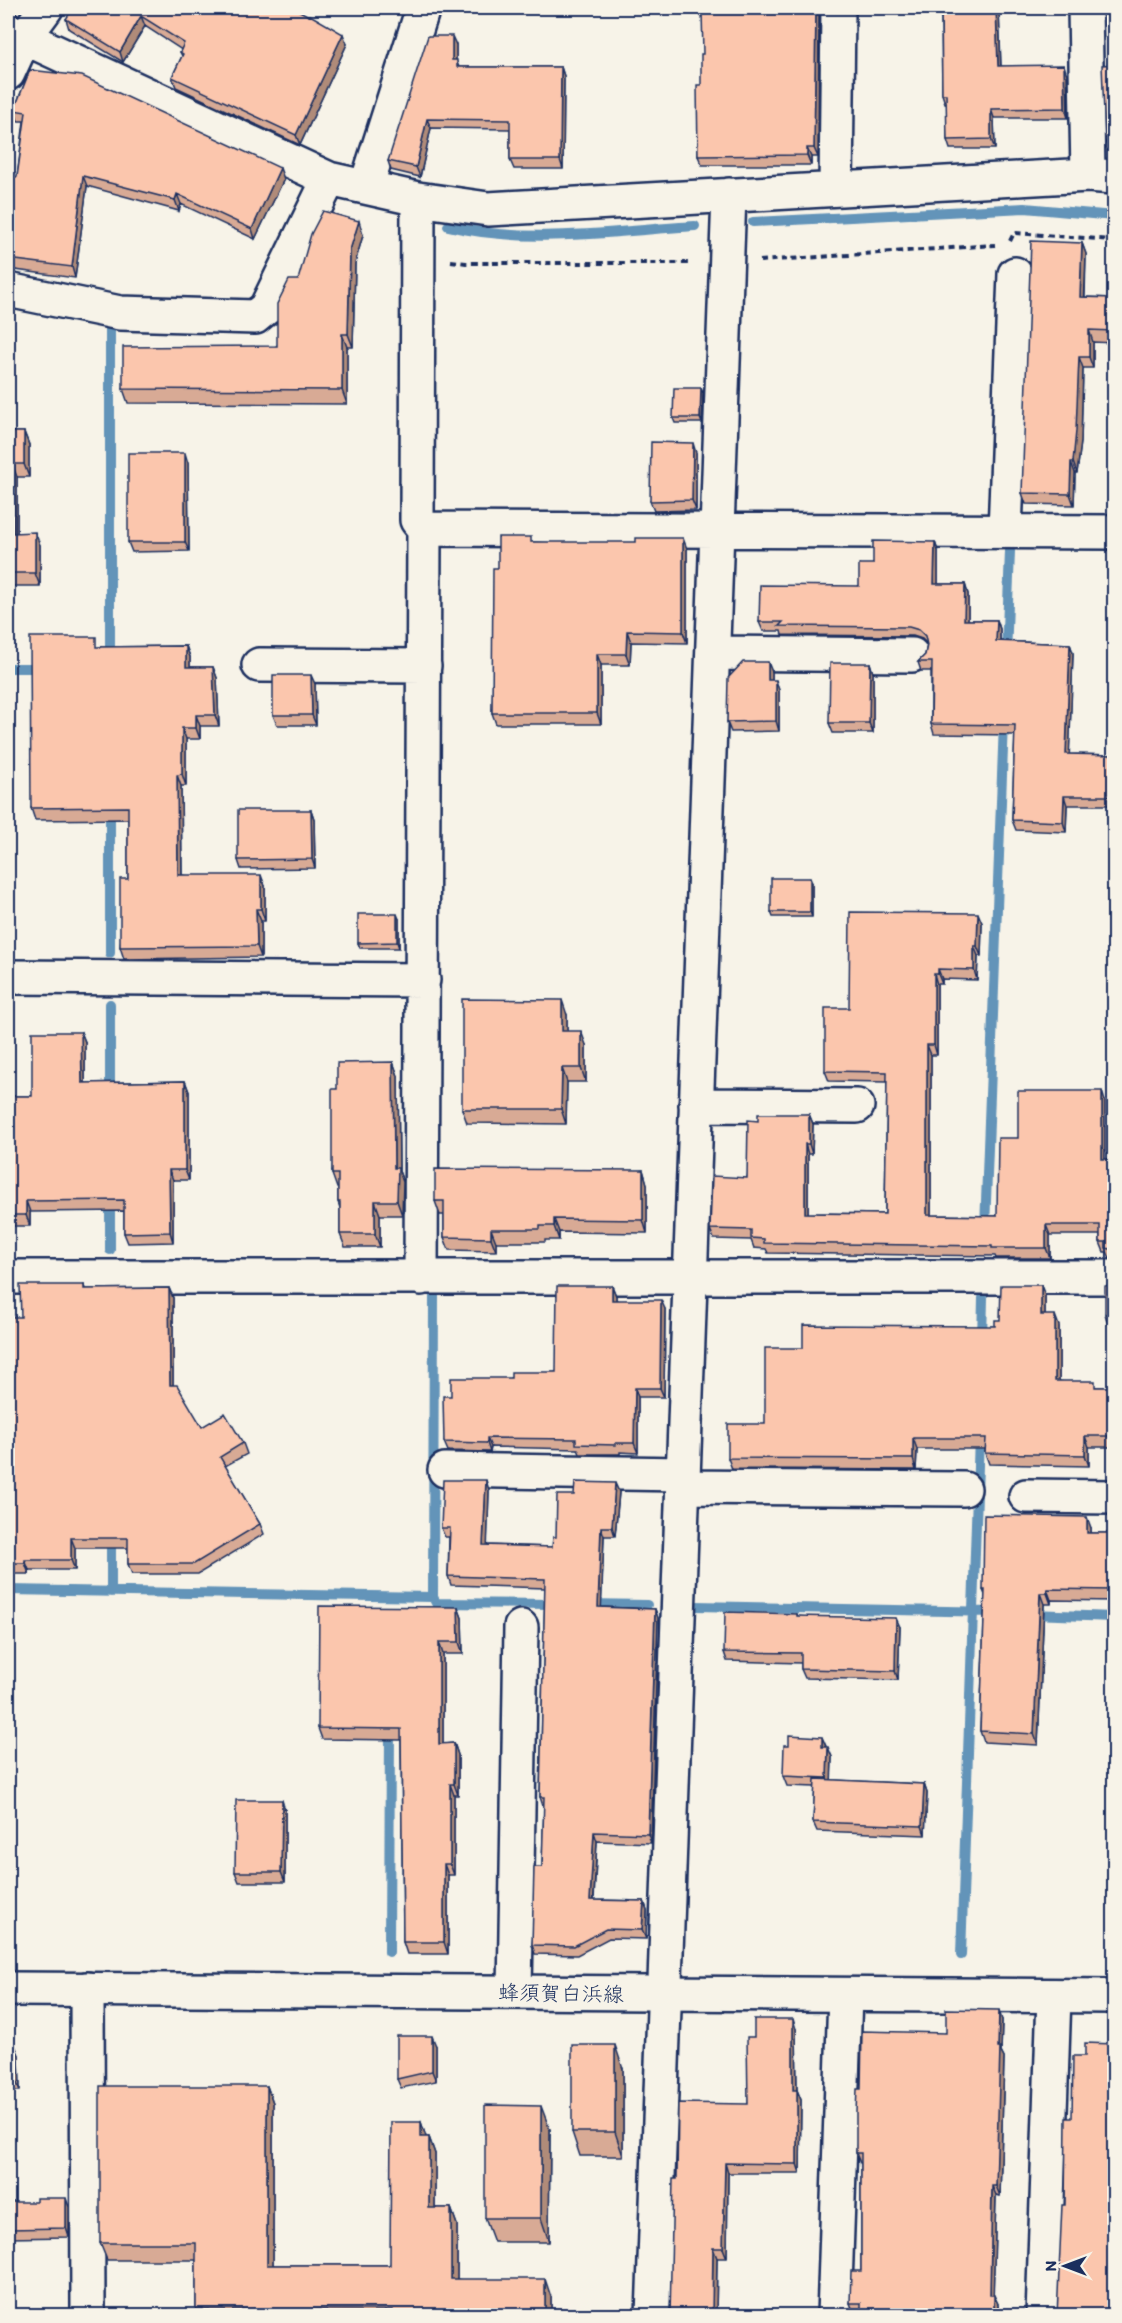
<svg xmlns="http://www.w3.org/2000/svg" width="1122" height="2323" viewBox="0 0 1122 2323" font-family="Itim,'Klee One',sans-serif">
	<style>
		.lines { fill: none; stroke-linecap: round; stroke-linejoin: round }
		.stream { stroke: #6494b9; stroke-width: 10 }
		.minor-casing { stroke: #1b2f5e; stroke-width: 38 }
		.major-casing { stroke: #1b2f5e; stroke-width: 38 }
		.path { stroke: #1b2f5e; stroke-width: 4; stroke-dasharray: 6 4.5; stroke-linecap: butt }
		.minor { stroke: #f7f3e8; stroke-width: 33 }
		.major { stroke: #f7f3e8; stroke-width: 33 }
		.wall { fill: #d8aa95; stroke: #1b2f5e; stroke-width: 1.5 }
		.shaded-wall { fill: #b08b79; stroke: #1b2f5e; stroke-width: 1.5 }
		.building { fill: #fbc6ad; stroke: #1b2f5e; stroke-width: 1.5 }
		.labels { text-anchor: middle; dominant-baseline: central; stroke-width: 4.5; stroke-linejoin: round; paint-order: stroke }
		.street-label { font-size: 21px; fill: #1b2f5e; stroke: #f7f3e8 }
	</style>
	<rect width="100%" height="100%" fill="#f7f3e8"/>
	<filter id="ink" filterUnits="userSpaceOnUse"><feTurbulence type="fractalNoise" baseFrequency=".0167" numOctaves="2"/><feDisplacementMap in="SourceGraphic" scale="12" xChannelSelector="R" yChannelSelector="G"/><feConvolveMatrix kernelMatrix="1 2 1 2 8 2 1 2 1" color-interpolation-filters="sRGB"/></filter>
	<g filter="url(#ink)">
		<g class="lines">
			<path class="stream" d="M753 222 1025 208 1114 216
				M448 226C527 245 614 231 695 226
				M110 323V659
				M1006 656 1010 551
				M8 668H43
				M110 807V953
				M110 1004V1097
				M110 1197V1250
				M985 1228 1004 722
				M982 1340 983 1298
				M111 1536V1592
				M8 1590 433 1597 436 1603 556 1604
				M433 1597 434 1295
				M587 1604 647 1605
				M695 1606 997 1612
				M1031 1614 1114 1617
				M389 1952 390 1727
				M961 1955 979 1437"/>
			<defs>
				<path id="minor" d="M1085 8 1088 175
					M8 30 329 179 418 199 488 209 1088 175 1114 177
					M366 187 423 8
					M836 189 838 8
					M418 199 417 520 424 529 421 1278
					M8 290 120 313 255 317 266 308 329 179
					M424 529 1114 532
					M1005 531 1015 274
					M713 653 912 655
					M259 665 424 666
					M8 977 423 980
					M696 1105 857 1106
					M8 1277H1114
					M445 1470 682 1474
					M682 1487 964 1489
					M1026 1496 1114 1497
					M87 1989 88 2316
					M515 1992 521 1627
					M653 2316 729 195
					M834 2316 845 1995
					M1043 2316 1054 1996"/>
				<path id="major" d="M8 73 24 38 46 8
					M8 1989 1114 1996"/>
			</defs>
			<use href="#minor" class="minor-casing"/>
			<use href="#major" class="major-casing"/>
			<path class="path" d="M1010 241 1014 233 1114 240
				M451 261 466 263H692
				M760 261 995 245"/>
			<use href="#minor" class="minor"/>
			<use href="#major" class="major"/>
		</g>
		<path class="wall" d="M294 8 347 44 300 145 176 87 172 77 182 56 180 52 182 50 145 26 123 62 69 29 66 19Z
			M766 8H819L818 157H811V165H702L698 156 701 85 766 10Z
			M941 8H1062L999 9 1001 66 1067 75 1068 118H994L995 149H950L947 140V103H945L942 94Z
			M456 45V60L459 67H561L564 76 563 169H514L510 160V129L431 128 420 177 391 170 388 161Z
			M1114 64V147H1108L1105 138Z
			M30 70 284 179 255 239 181 204 179 211 87 186 75 278 8 269V176L17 177 24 121H18L14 110Z
			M363 235 355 263 353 347H347V404L128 403 123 389 277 346 298 280Z
			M1082 243 1086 254 1085 297 1114 298V343L1093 342V368H1083L1081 442 1077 473H1075L1074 505 1026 504 1022 493Z
			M703 393 702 423H675L673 418Z
			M8 432H24L29 445V477H17V533L40 545V586H8Z
			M696 453V510L654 511 650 501Z
			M188 463 189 551 132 552 128 542Z
			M533 542 687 549V643L631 642 630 665H601V724H496L492 713 498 568Z
			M935 542 938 551V584H965L968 594V620H997L1000 629V641L1070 644 1073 653 1069 754 1114 755V805H1067L1066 832 1016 830 1012 820 1015 735 934 734 931 724V671H921L918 662 925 655 927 644 922 639 913 636 782 635 781 631H763L759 622 859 586 873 564Z
			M186 646 190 657V667H213L217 678 219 726H200V739H186V786H181L182 875 265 886V921H261V957L124 959 120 947 128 879V819L35 820 31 808 99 647Z
			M870 663 873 673V733H833L829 723Z
			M772 672V680L779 690V731L731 732 727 722Z
			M315 684 316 725H277L273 715Z
			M311 810 314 819 315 868 241 869 238 860Z
			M812 883V917H773L771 912Z
			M399 919V948H360L358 943Z
			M982 923 981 956H978L977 980 942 979V984H937V1055H931V1215L997 1216 1018 1138 1105 1101V1159H1114V1259L1110 1258 1107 1252H1104L1100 1242V1235H1050V1258H996L995 1256 768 1253 766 1249 754 1248 751 1240 714 1239 710 1229 747 1178 758 1121 809 1114 813 1124 812 1154H808V1213L885 1214 887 1082 829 1081 825 1071 849 1008Z
			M567 1015V1031L586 1045V1082H567L566 1124 467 1123 462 1109Z
			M81 1032 85 1042V1083L185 1081 189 1092V1180H173V1242L128 1243 124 1233V1211L30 1212V1226H8V1096H32Z
			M393 1062 398 1076 399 1171 403 1182 402 1215H380V1247H345L340 1234V1208L338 1202V1188H337L332 1174 337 1089Z
			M643 1170 647 1184V1233L559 1232V1240H545V1242H496V1251L449 1250 444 1237V1215H440L435 1201Z
			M1114 1284V1324H1108L1105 1314Z
			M84 1285 85 1289 169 1288 173 1298V1385L202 1427 243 1443 247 1454 225 1466 260 1524 264 1534 198 1574H132L128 1564V1548H75V1570H29V1574H8V1330L21 1317Z
			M612 1286 616 1296V1300L665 1309 664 1397H638V1453L620 1452V1454H580L578 1449 491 1447 490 1452 448 1451 444 1442 451 1396 511 1378 556 1372Z
			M1045 1296V1315L1059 1326V1381L1097 1387H1114V1447H1089V1466L989 1464 985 1453V1449H917L916 1470 732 1469 728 1458 765 1424 803 1348 995 1326 1000 1320Z
			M489 1490 487 1545 552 1547 574 1495 619 1492 615 1536H604L601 1607 655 1609 658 1618 651 1843 597 1841 594 1900 644 1901 647 1910 646 1939 609 1938 577 1955 535 1954 532 1945 542 1867 544 1806H543L540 1797 545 1588 451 1585 448 1576 449 1537H445L441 1528Z
			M1091 1528V1533H1114V1601L1051 1600V1604H1044L1038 1745 984 1742 980 1731 985 1595 983 1590Z
			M458 1607 462 1618 463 1654H443V1744L454 1743 458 1755V1795H454V1875H448V1954H407L403 1942 401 1740 322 1739 318 1728Z
			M797 1614 798 1616 900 1627 898 1680 805 1678 801 1669V1663L727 1661 724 1652Z
			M826 1747 832 1757 831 1780 924 1784 927 1793 925 1835 817 1831 813 1822 815 1787 787 1786 783 1776Z
			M285 1810V1882H239L235 1872Z
			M1002 2020 1001 2052 1004 2058 1000 2196 996 2195 993 2295 998 2304V2316H861V2313H854L850 2303 861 2271V2163H860L856 2153 861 2089 946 2033Z
			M796 2029 797 2090 801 2100 800 2173H728L727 2258H717L716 2316H670L677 2179 748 2104 754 2037Z
			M8 2046H15L19 2055 20 2091H8Z
			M436 2046V2081L401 2088 397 2079Z
			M623 2069V2156H580L572 2132Z
			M267 2086 273 2103V2265H390L421 2122 426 2137H429L435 2154V2208H451L457 2225V2279L551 2297V2316H198L196 2309V2260H107L100 2243Z
			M550 2130 549 2242H494L485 2218Z
			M8 2202 69 2207V2237L8 2238V2242Z"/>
		<path class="shaded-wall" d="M816 8H819L818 157 814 148Z
			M996 8H999V9L1001 76 998 66Z
			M141 16 145 26 123 62 120 52Z
			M343 34 347 44 300 145 296 135Z
			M452 36 456 45V69L452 60Z
			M1064 65 1067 75 1068 118 1065 108Z
			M561 67 564 76 563 169 560 160Z
			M991 109 994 118 995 149 991 139Z
			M427 119 431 128 420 177 416 167Z
			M807 148 811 157V165L807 155Z
			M280 168 284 179 255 239 252 229Z
			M83 176 87 186 75 278 72 267Z
			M177 194 181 204 179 211 175 200Z
			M359 221 363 235 355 263 353 347 348 334 350 250Z
			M1082 243 1086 254 1084 308 1080 297Z
			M1089 330 1093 342V368L1089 357Z
			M342 334 347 347V404L342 390Z
			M1079 357 1083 368 1081 442 1077 473 1073 462Z
			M701 388 703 393 702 423 700 418Z
			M24 432 29 445V477L24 464Z
			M693 443 696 453V510L692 500Z
			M185 453 188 463 189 551 185 542Z
			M1071 462 1075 473 1074 505 1070 494Z
			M12 464 17 477V546L13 533Z
			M35 532 40 545V586L35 573Z
			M683 538 687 549V643L683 632Z
			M935 542 938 551V593L934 584Z
			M965 584 968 594V629L964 620Z
			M997 620 1000 629V650L996 641Z
			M627 631 631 642 630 665 626 654Z
			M1070 644 1073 653 1069 763 1066 754Z
			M186 646 190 657V678L186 667Z
			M597 654 601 665V724L597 713Z
			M768 662 772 672V690L768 680Z
			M870 663 873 673V733L869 723Z
			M213 667 217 678 219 726 215 715Z
			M311 675 315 684 316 725 312 715Z
			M776 680 779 690V731L776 721Z
			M196 715 200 726V739L196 728Z
			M182 728 186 739V786L182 774Z
			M177 775 181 786 182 886 178 875Z
			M1064 796 1067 805 1066 832 1063 822Z
			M311 810 314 819 315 868 312 859Z
			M261 875 265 886V921L261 909Z
			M810 878 812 883V917L810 912Z
			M256 909 261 921V957L257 946Z
			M978 913 982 923 981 956 977 946Z
			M397 914 399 919V948L397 942Z
			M974 946 978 956 977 980 974 970Z
			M938 969 942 979V984L938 974Z
			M934 974 937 984V1055L934 1045Z
			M562 1000 567 1015V1045L562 1031Z
			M581 1031 586 1045V1082L581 1068Z
			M81 1032 85 1042V1093L82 1083Z
			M927 1045 931 1055V1225L927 1215Z
			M393 1062 398 1076 399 1171 403 1182 402 1215 397 1201 394 1168Z
			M562 1068 567 1082 566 1124 561 1109Z
			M185 1081 189 1092V1180L185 1170Z
			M1102 1091 1105 1101V1169L1102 1159Z
			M809 1114 813 1124 812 1154 809 1144Z
			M805 1144 808 1154V1223L805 1213Z
			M169 1170 173 1180V1242L170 1232Z
			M643 1170 647 1184V1233L643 1220Z
			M26 1201 30 1212V1226L26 1215Z
			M375 1201 380 1215V1247L375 1234Z
			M554 1219 559 1232V1240L554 1226Z
			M1046 1225 1050 1235V1258L1046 1248Z
			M491 1229 496 1242V1251L491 1238Z
			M1041 1285 1045 1296V1326L1041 1315Z
			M612 1286 616 1296V1309L612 1300Z
			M169 1288 173 1298V1396L170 1385Z
			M661 1300 665 1309 664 1397 660 1388Z
			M1055 1315 1059 1326V1391L1055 1381Z
			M635 1388 638 1397V1453L634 1443Z
			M1085 1436 1089 1447V1466L1085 1455Z
			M487 1438 491 1447 490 1452 487 1443Z
			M913 1438 917 1449 916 1470 913 1459Z
			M486 1480 489 1490 487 1554 483 1545Z
			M615 1483 619 1492 615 1536 612 1527Z
			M1087 1517 1091 1528V1543L1087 1533Z
			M601 1527 604 1536 601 1616 598 1607Z
			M71 1538 75 1548V1570L71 1560Z
			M25 1560 29 1570V1574L25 1563Z
			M1047 1589 1051 1600V1604L1047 1593Z
			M1040 1593 1044 1604 1038 1745 1034 1734Z
			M458 1607 462 1618 463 1654 459 1642Z
			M655 1609 658 1618 651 1843 648 1834Z
			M896 1618 900 1627 898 1680 895 1671Z
			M439 1642 443 1654V1755L439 1744Z
			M822 1737 826 1746 822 1747Z
			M454 1743 458 1755V1795L454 1784Z
			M828 1747 832 1757 831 1788 827 1778Z
			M450 1784 454 1795V1875L450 1864Z
			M924 1784 927 1793 925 1835 922 1826Z
			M282 1800 285 1810V1882L281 1872Z
			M594 1832 597 1841 593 1909 590 1900Z
			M444 1864 448 1875V1954L444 1942Z
			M644 1901 647 1910 646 1939 642 1930Z
			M999 2010 1002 2020 1001 2052 1004 2058 1000 2196 996 2186Z
			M793 2019 796 2029 797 2100 793 2090Z
			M432 2036 436 2046V2081L432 2071Z
			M615 2045 623 2069V2156L615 2132Z
			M15 2046 19 2055 20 2091 16 2081Z
			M267 2086 273 2103V2282L267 2265Z
			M797 2090 801 2100 800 2173 797 2164Z
			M541 2106 550 2130 549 2242 541 2218Z
			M421 2122 427 2140 421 2137Z
			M429 2137 435 2154V2225L429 2208Z
			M725 2163 728 2173 727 2258 723 2248Z
			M992 2186 996 2195 993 2304 990 2295Z
			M66 2198 69 2207V2237L66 2228Z
			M451 2208 457 2225V2297L451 2279Z
			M713 2248 717 2258 716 2316H712Z
			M545 2279 551 2297V2316H545Z
			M994 2295 998 2304V2316H994Z"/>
		<path class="building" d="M73 8H294L309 16 310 15 343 34 296 135 172 77 183 54 180 52 184 43 141 16 120 52 66 19Z
			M766 8H816L814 148H807V155L698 156 697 85H701V54H703L702 11 766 10Z
			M941 8H996L998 66 1064 65 1065 108 991 109V139L947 140 946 94H942Z
			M428 36H452V60H457V67H561L560 160H510V120L427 119 416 167 388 161Z
			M1114 64V138H1105L1102 65Z
			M30 70 82 76 280 168 252 229 177 194 175 200 83 176 72 267 8 259V176L17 177 26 112 14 110Z
			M323 211 359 221 350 250 348 334H342V390L123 389V347L277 346V304L289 280H298L311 234Z
			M1031 241 1082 243 1080 297 1114 298V331L1089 330V357H1079L1076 431 1073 462H1071L1070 494 1022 493Z
			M674 388H701L700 418H673Z
			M8 432H24V464H12L13 533 35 532V573H8Z
			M651 442 693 443 692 500 650 501Z
			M128 453H185V542H128Z
			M498 537H531V542H636V538H683V632L627 631 626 654H597V713H492L493 568H498Z
			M873 541 935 542 934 584H965L964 620H997L996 641 1070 644 1066 754 1114 755V796H1064L1063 822 1012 820 1015 725 931 724 932 662H918L925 655 927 645 925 636 919 630 909 627 779 626 783 622H759L760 585 859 586V564H873Z
			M30 637H96V647L186 646V667H213L215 715H196V728H182V774L177 775 178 875H261V909H256L257 946 120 947V879H128V807L31 808Z
			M743 662H768V680H776V721L727 722 728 678Z
			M830 663H870L869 723H829Z
			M273 675H311L312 715H273Z
			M238 810H311L312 859 238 860Z
			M771 878H810V912H771Z
			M850 912 978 913 977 946H974V970L938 969V974H934V1045H927V1215L997 1216 998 1138H1018V1091H1102V1159H1114V1250L1106 1248V1242H1100V1225H1046V1248H992V1246L764 1243V1239L751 1238V1230L710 1229 712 1176 747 1178 748 1120 758 1121V1114H809V1144H805V1213L885 1214 887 1072 825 1071V1008H849Z
			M358 914H397V942L358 943Z
			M462 999 562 1000V1031H581V1068H562L561 1109H462Z
			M32 1032H81L82 1083 185 1081V1170H169L170 1232 124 1233V1200L26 1201V1215H8V1096H32Z
			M393 1062 394 1168H398L397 1201H375V1234H340V1202H338V1174H332V1089H337V1063Z
			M435 1169 643 1170V1220L554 1219V1226H540V1229H491V1238L444 1237V1201H435Z
			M1114 1284V1314H1105V1286Z
			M20 1285H84V1289L169 1288 170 1385H177L202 1427 225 1413 243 1443 220 1457 260 1524 194 1564H128V1538H71V1560H25V1563H8V1317H21Z
			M1001 1285H1041V1315H1055V1381H1095V1387H1114V1436H1085V1455L985 1453 986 1438H913V1459L728 1458V1424H765V1348H803V1325L995 1326V1320H1000Z
			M557 1286H612V1300H661L660 1388H635L634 1443H616V1445L576 1444V1439L487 1438V1443L444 1442 443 1396H451V1378H511V1372H556Z
			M443 1480H486L483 1545 552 1547 553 1537H556L557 1495H574L575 1482 615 1483 612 1527H601L598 1607 655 1609 648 1834 594 1832 590 1900 644 1901 642 1930 606 1929 574 1946 532 1945 534 1867H542L544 1797H540L545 1579 448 1576 450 1528H441Z
			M984 1515 1087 1517V1533H1114V1590L1047 1589V1593H1040L1034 1734 980 1731 985 1590H983Z
			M319 1606 458 1607 459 1642H439V1744L454 1743V1784H450V1864H444V1942H403L401 1729 318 1728Z
			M725 1612 797 1614V1616L896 1618 895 1671 801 1669V1653L724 1652Z
			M789 1735 822 1737V1747H828L827 1778 783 1776 784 1745H789Z
			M815 1779 924 1784 922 1826 813 1822Z
			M236 1800H282L281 1872H235Z
			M946 2009 999 2010 998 2048H1000L996 2186H992L990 2295H994V2316H861V2303H850L851 2271H861V2153H856V2112L857 2089H861L862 2031 946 2033Z
			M754 2019H793V2090H797V2164L725 2163 723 2248H713L712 2316H670L673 2179H677L678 2103 748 2104 747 2037H754Z
			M397 2036H432V2071L397 2079Z
			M1085 2043 1114 2044 1113 2071H1114V2316H1057L1062 2205H1065L1066 2118H1072L1073 2056H1085Z
			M572 2045H615V2132H572Z
			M8 2046H15L16 2081H8Z
			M100 2086H267V2265H390L391 2122H421V2137H429V2208H451V2279H545V2316H393V2310L196 2309V2243H100Z
			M485 2105 541 2106V2218H485Z
			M36 2198H66V2228L8 2229V2202H36Z"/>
	</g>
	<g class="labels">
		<g class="street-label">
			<text transform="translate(561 1993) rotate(1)">蜂須賀白浜線</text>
		</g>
	</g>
	<rect width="1122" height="2323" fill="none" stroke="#f7f3e8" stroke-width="30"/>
	<rect x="15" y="15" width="1092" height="2293" fill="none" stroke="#1b2f5e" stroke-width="2" filter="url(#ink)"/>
	<g transform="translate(1065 2266) rotate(270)" stroke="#f7f3e8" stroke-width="4.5" paint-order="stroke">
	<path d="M0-4.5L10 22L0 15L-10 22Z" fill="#1b2f5e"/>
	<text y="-9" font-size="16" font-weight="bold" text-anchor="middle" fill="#1b2f5e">N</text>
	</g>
</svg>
